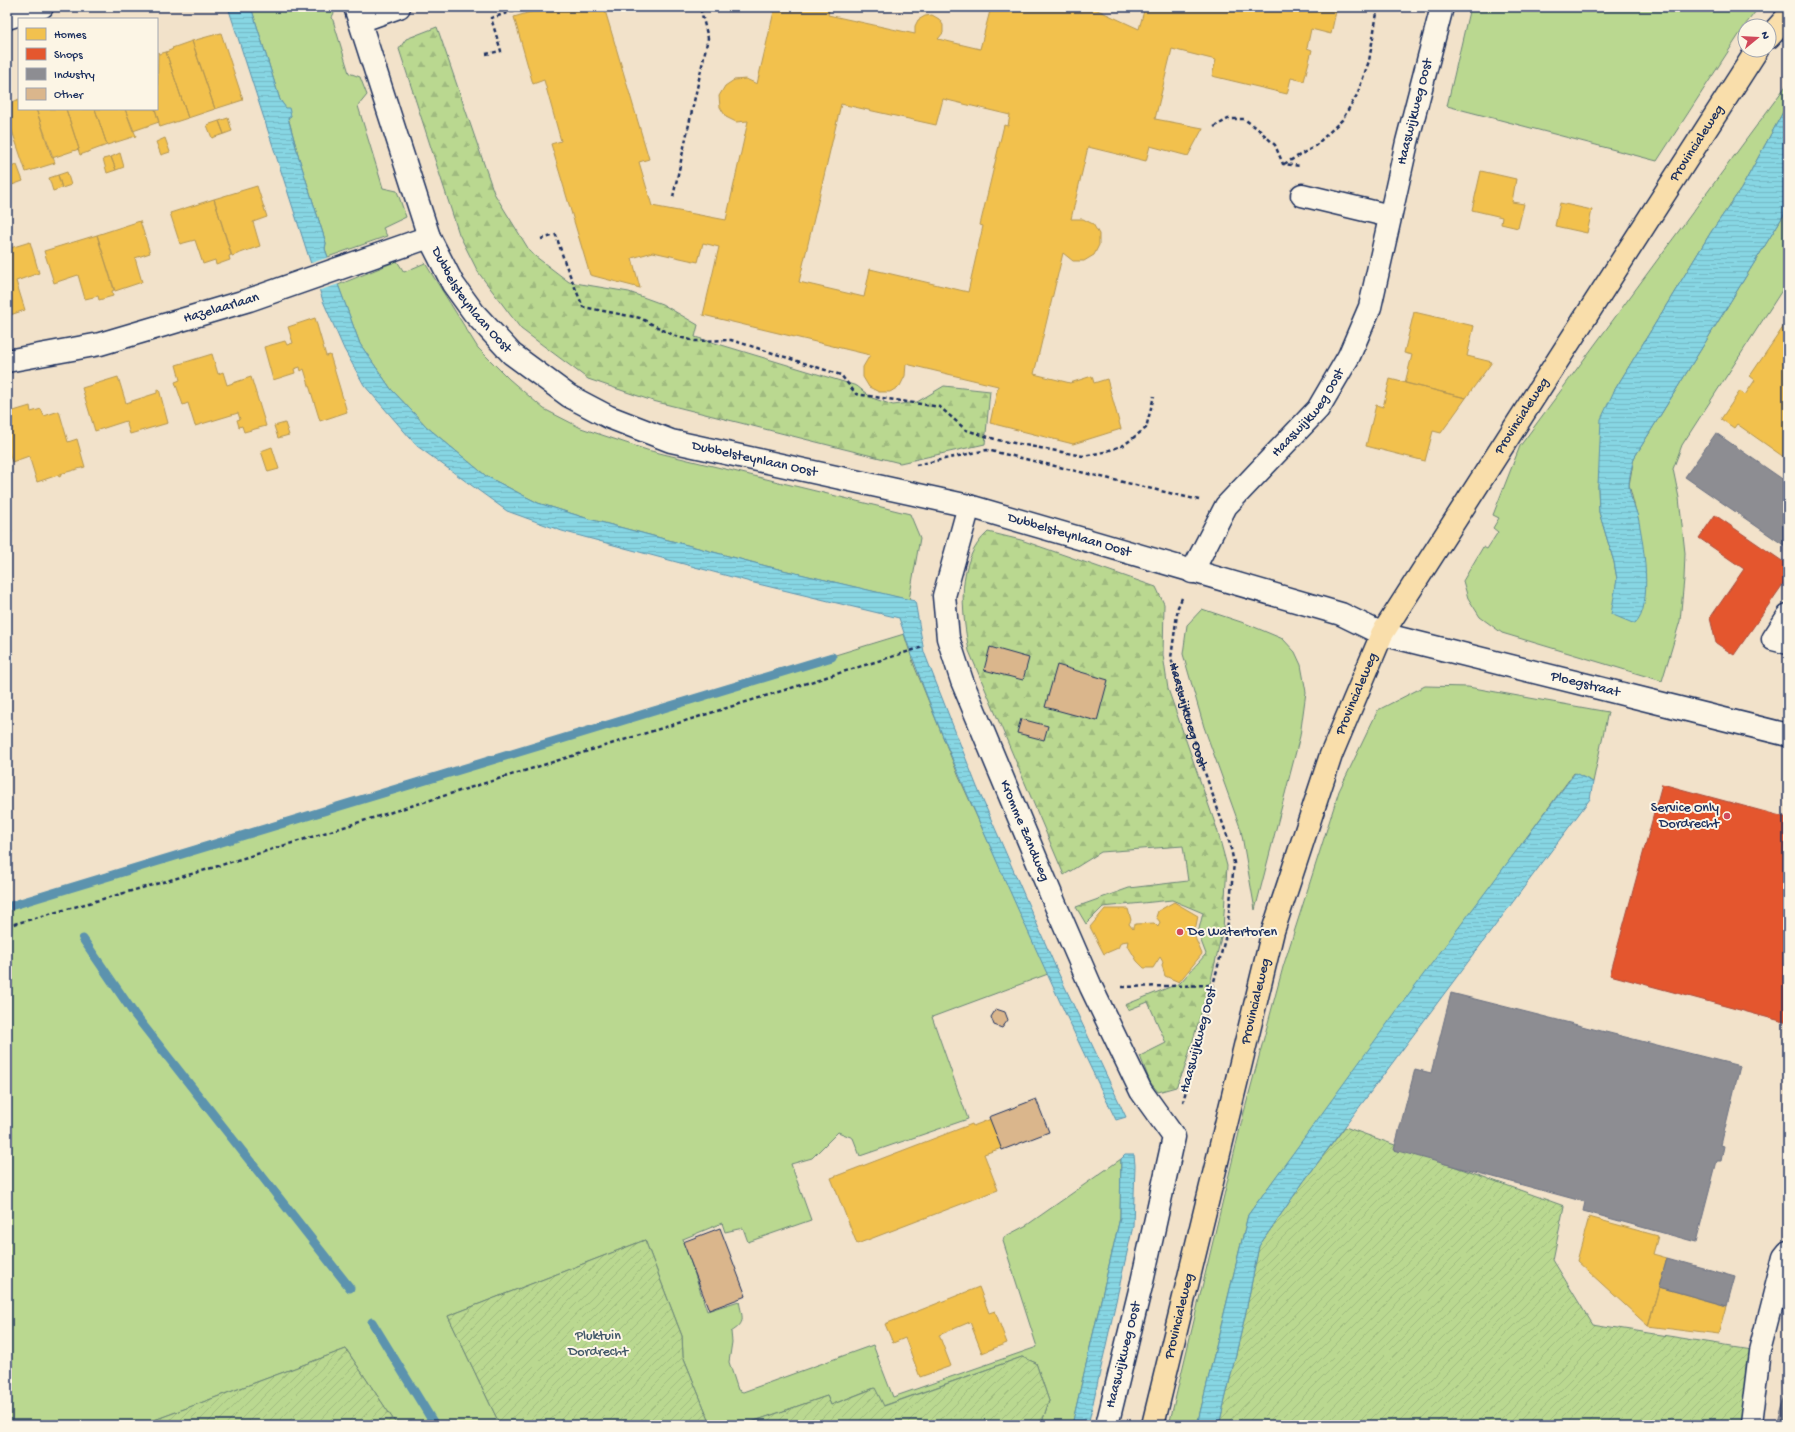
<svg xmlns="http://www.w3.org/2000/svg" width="1795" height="1432" viewBox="0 0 1795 1432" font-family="'Gochi Hand',sans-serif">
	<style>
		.green { fill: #bad890; stroke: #6a8477 }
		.forest { fill: url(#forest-firs); stroke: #6a8477 }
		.garden { fill: url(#garden-furrows); stroke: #6a8477 }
		.water { fill: url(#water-rules); stroke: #5c93ae }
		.pier { fill: #f2e2ca }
		.homes { fill: #f2c14e; stroke: #b29553; fill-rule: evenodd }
		.shops { fill: #e4572e; stroke: #a84b3c }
		.industry { fill: #8d8d92; stroke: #6b7182 }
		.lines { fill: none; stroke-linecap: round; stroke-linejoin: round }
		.stream { stroke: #5c93ae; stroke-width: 9 }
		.building { fill: #dab68c; stroke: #1b2f5e }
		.minor-casing { stroke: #1b2f5e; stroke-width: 25 }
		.major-casing { stroke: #1b2f5e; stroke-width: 25 }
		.path { stroke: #1b2f5e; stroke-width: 2.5; stroke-dasharray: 4 3; stroke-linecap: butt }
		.minor { stroke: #fcf5e5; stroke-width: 22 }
		.major { stroke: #f9deab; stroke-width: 22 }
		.poi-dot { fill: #d1495b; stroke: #fcf5e5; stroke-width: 1.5 }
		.labels { text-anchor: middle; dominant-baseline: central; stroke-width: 4; stroke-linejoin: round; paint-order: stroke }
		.street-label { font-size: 14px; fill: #1b2f5e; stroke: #fcf5e5 }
		.poi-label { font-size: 14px; fill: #1b2f5e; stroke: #fcf5e5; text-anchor: end }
		.park-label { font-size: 14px; fill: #43596a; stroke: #fcf5e5 }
	</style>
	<defs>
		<pattern id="forest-firs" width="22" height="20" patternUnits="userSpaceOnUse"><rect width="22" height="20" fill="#bad890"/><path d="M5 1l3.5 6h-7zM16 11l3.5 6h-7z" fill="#9fba7f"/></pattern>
		<pattern id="garden-furrows" width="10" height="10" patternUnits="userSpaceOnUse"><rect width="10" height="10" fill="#bad890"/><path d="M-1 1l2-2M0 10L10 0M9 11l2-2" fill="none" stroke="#9fba7f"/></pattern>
		<pattern id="water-rules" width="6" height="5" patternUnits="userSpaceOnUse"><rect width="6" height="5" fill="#87d6e3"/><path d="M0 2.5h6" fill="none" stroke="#74b8c5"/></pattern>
	</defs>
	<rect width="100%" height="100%" fill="#f2e2ca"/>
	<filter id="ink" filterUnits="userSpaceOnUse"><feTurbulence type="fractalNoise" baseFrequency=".025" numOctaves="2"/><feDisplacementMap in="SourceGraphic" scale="8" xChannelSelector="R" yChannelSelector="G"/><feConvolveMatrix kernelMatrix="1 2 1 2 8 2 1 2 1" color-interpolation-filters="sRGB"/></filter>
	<g filter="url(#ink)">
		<path class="green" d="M251 7H337L332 17 349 73 360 77 367 95 358 106 383 188 397 191 406 217 383 228 387 236 328 257 325 249 326 243 299 158 288 117 291 116 280 100Z
			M1470 7H1759L1746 24 1657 161 1447 106Z
			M1788 83V103L1741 189 1711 232 1614 391 1600 464 1598 486 1599 512 1614 562 1617 579 1615 596 1638 519 1629 485 1634 458 1788 208V281L1682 445 1673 469 1679 498 1685 553 1684 579 1680 621 1662 681 1502 633 1480 617 1468 598 1463 581 1483 547 1487 549 1498 532 1493 528 1499 518 1493 515 1520 446Z
			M397 261 404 272 425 263 478 348 509 379 544 409 581 428 647 450 910 514 920 538 909 600 766 566 589 519 538 503 486 476 427 427 391 389 360 344 338 285Z
			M1202 609 1247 624 1283 639 1295 652 1301 665 1306 692 1300 736 1255 910 1241 830 1204 727 1183 654 1187 625Z
			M904 634 914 665 959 777 1048 974 932 1017 968 1119 860 1156 853 1138 838 1132 812 1158 791 1164 811 1220 748 1242 743 1228 725 1232 722 1223 683 1239 707 1311 739 1301C742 1318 747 1322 731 1332L732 1342 729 1362 738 1390 743 1392 873 1345 893 1397 1037 1347 1003 1241 1004 1237 1027 1225 1121 1159 1120 1218 1072 1425H1041L1049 1401 1036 1363 1022 1357 883 1406 874 1388 831 1405 827 1396 743 1425H711L683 1356 682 1336 645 1240 448 1316 500 1425H397L346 1349 141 1425H7V907L48 896Z
			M1425 686 1468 687 1608 712 1593 782 1574 773 1248 1215 1197 1425H1169L1243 1116 1283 967 1339 791 1378 710Z"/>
		<path class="forest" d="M437 27 494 193 531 253 569 282 629 292 662 304 698 325 695 337 857 386 872 398 893 405 917 402 944 386 990 391 985 444 900 463 653 401 588 379 521 329 478 272 459 234 399 49 406 39Z
			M988 532 1021 540 1156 587 1164 604 1163 655 1168 689 1217 829 1227 866 1223 929 1211 980 1184 1070 1176 1087 1158 1092 1150 1082 1140 1056 1166 1043 1148 1002 1128 1010 1125 1005 1180 983 1206 954 1198 933 1203 913 1172 900 1103 907 1086 924 1076 907 1129 888 1188 881 1183 846 1101 852 1064 875 969 651C962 612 955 561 988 532Z"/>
		<path class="garden" d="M1345 1127 1564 1206 1553 1260 1592 1324 1751 1349 1743 1425H1219L1245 1316 1259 1246 1304 1181Z
			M645 1240 682 1336 683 1356 711 1425H500L448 1316Z
			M346 1349 397 1425H141Z
			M1022 1357 1036 1363 1049 1401 1041 1425H743L827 1396 831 1405 875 1388 884 1406Z"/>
		<path class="water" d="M228 7H251L280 100 286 108H289L291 116 288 118 299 158 326 243 325 249 360 344 391 389 427 427 486 476 538 503 589 519 766 566 915 601 924 652 977 787 1056 968 1126 1117 1116 1120C1078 1043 1043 965 1008 887 969 798 929 710 899 618L754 583 562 531 507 511 417 446 364 385 344 349 323 301Z
			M1788 103V208L1634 458C1632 466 1629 477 1629 485 1629 495 1635 507 1638 517 1643 540 1654 607 1635 624L1611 614 1617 579 1614 562 1599 512 1598 486 1601 419 1614 391 1711 232 1741 189Z
			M1575 773 1593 782 1590 799 1304 1181 1259 1246 1245 1316 1219 1425H1197L1248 1215 1411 991Z
			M1125 1155H1134L1135 1165 1133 1226 1088 1425H1072L1120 1218 1121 1159Z"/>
		<path class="pier" d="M330 257 339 284 317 291 308 264Z"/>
		<path class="homes" d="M547 7H568L569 10 578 7H604L649 159 639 162 652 206 726 220 748 121 736 122 726 117 720 107 719 96 725 86 734 80 746 79 757 84 775 7H830L828 15 915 34V26L918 20 925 16 932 15 939 19 943 25V33L938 39 980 49 991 7H1091L1139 29 1145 7H1337L1331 34 1311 29 1307 48 1312 50 1304 81 1291 78 1287 94 1212 76 1216 60 1172 49 1155 119 1203 128 1188 156 1150 146 1146 161 1088 147 1071 219H1083L1093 224 1099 234V245L1094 255 1084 261H1073L1063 253 1034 374 1070 383 1092 376 1094 383 1107 379 1121 429 1073 444 990 423 998 386 906 364 905 376 900 386 890 392H879L869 387 863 377V367L870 355 703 315 719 247 703 243 698 262 653 252 632 258 640 288 590 275 551 144 561 141 544 80 533 84 514 17ZM943 99 1010 115 1008 126 1004 125 980 225 983 226 968 292 870 269 864 297 799 282 841 104 936 125Z
			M221 33 243 100 215 109 192 41Z
			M192 41 215 109 188 118 166 52 173 49 172 48Z
			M158 52 159 54 166 52 188 118 160 127 155 109H157Z
			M19 99V109H36L55 163 26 172 7 116V105Z
			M36 109H66L79 149 52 158Z
			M66 109H95L107 145 80 155 78 149H79Z
			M95 109H125L136 136 107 145Z
			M125 109H155L159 122 133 131Z
			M228 118 232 131 224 134 219 121Z
			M219 121 224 134 212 138 207 125Z
			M165 138 170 152 161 155 156 142Z
			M120 153 124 167 116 170 111 157Z
			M111 157 116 170 107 173 103 159Z
			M17 165 23 181 12 185 7 168Z
			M1481 171 1516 179 1512 202 1524 204 1518 228 1501 224 1502 217 1472 210Z
			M67 172 71 185 62 188 58 175Z
			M58 175 62 188 53 191 49 178Z
			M257 186 267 217 253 222 260 246 232 256 214 199Z
			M214 199 231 255 229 256 230 260 216 265 215 260 203 264 195 240 180 244 170 213Z
			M1560 203 1592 210 1587 233 1555 226Z
			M140 221 150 253 135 258 142 282 115 291 97 235Z
			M97 235 114 290 112 291 113 296 99 300 98 296 85 299 78 275 54 283 44 251Z
			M30 242 39 273 16 281 25 310 7 316V249Z
			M1414 312 1474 326 1467 356 1492 362 1466 398 1405 383 1412 355 1404 353Z
			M315 318 326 356 330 355 347 412 320 421 304 369 301 371 300 367 294 369 295 373 273 380 264 347 285 341 287 345 293 343 288 327Z
			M1788 320V460L1737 424 1734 428 1721 419 1740 391 1745 395 1755 380 1750 376Z
			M212 354 218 374 223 372 227 385 251 377 266 426 244 432 242 426 239 427 237 420 240 419 238 413 195 426 188 403 183 405 175 382 180 380 176 365Z
			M118 377 126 403 157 393V390L159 389 168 423 130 434 126 421 95 431 82 388Z
			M1390 379 1466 398 1441 433 1433 431 1425 461 1366 446 1376 405 1383 407Z
			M30 406 31 412 41 409 44 416 59 411 68 442 77 439 85 467 60 474 61 476 59 477 58 475 37 482 29 456 12 462 7 447V413Z
			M285 423 289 435 278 438 274 426Z
			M272 447 279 469 268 472 261 451Z
			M7 520H9L12 532 7 533Z
			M1174 902 1198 916 1194 935 1202 954 1179 982 1165 976 1162 965 1163 962 1160 957 1153 968H1144L1137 961 1128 946H1127L1128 941 1121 942 1118 948 1104 954 1090 927 1105 909H1128L1131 920 1129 924 1133 929V926L1136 924 1154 923 1158 927 1160 922 1156 917 1158 911Z
			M991 1119 1002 1148 984 1154 998 1190 857 1244 831 1178 972 1124 973 1126Z
			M1589 1217 1658 1236 1653 1254 1667 1258 1648 1326 1577 1261Z
			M979 1287 989 1313 995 1311 1007 1343 982 1353 970 1322 939 1335 951 1366 920 1377 905 1338 893 1343 885 1324Z
			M1659 1287 1727 1306 1719 1335 1648 1326Z"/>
		<path class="shops" d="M1715 515 1788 565V577L1734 655 1716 643 1710 618 1744 569 1699 538Z
			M1662 784 1788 818V1023L1610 975Z"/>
		<path class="industry" d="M1716 433 1788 483V548L1685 477Z
			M1451 993 1740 1066 1721 1145 1724 1146 1721 1161H1717L1696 1242 1583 1211 1585 1202 1394 1150 1415 1069 1431 1073Z
			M1667 1258 1735 1277 1727 1306 1659 1287Z
			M1788 1386V1425H1777Z"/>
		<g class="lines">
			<path class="stream" d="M7 907 832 657
				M83 939 135 1015 350 1288
				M372 1322 435 1425"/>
		</g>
		<path class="building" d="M990 647 1029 658 1023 680 984 670Z
			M1057 665 1108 680 1097 721 1045 707Z
			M1021 719 1048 726 1044 740 1017 733Z
			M996 1009 1005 1012 1008 1020 1002 1028 994 1025 991 1017Z
			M1036 1099 1049 1132 1002 1150 989 1117Z
			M720 1228 746 1296 709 1310 683 1242Z"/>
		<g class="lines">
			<defs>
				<g id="minor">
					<path id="s2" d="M355 7 429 237 453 284 474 313 512 354 569 396 609 417 671 441 969 506 1341 614 1382 634 1788 735"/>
					<path d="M7 18 42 7"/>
					<path d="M360 21 399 7"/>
					<path d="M1302 195 1390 216"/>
					<path id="s3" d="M7 361 100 344 249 300 429 237"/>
					<path id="s4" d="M969 506 944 596 948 638 962 681 1055 904 1091 987 1141 1091 1174 1137 1142 1282 1107 1425"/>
					<path id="s5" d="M1192 572 1226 506 1318 409 1349 356 1370 307 1407 142 1442 7"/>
					<path d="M1788 616 1773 639 1788 643"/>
					<path d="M1751 1425 1760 1351 1784 1257 1788 1252"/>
				</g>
				<g id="major">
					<path d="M1769 37 1788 16"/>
					<path id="s6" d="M1153 1425 1273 931 1331 755 1382 634 1757 50"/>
				</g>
			</defs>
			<use href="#minor" class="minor-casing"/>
			<use href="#major" class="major-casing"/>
			<g class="path">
				<path d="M486 54 501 51 491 18 527 7"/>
				<path d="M1214 127 1228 119H1244L1257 128 1275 145 1283 164 1300 166"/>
				<path d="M1284 164 1314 147 1342 120 1357 95 1369 61 1378 7"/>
				<path d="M673 197 708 38 700 7"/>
				<path d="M541 239 556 235 565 263 583 307 640 318 675 336 695 341 731 340 754 347 841 375 856 394 940 407 966 430 998 440 1083 456 1104 452 1124 445 1146 428 1154 396"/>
				<path d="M916 465 987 450 1199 500"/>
				<path id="s1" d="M1182 598 1178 607 1171 658 1199 756 1230 844 1234 863 1227 931 1183 1102"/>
				<path d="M7 926 202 871 923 647"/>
				<path d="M1122 987 1214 985"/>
			</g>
			<use href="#minor" class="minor"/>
			<use href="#major" class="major"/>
		</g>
	</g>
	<g class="poi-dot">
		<circle cx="1727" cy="816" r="4"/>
		<circle cx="1180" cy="932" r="4"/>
	</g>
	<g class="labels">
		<g class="street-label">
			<text stroke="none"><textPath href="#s5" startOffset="523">Haaswijkweg Oost</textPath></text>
			<text stroke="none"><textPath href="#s6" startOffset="1408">Provincialeweg</textPath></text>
			<text stroke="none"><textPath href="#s2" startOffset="318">Dubbelsteynlaan Oost</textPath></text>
			<text stroke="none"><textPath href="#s3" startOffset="221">Hazelaarlaan</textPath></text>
			<text stroke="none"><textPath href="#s5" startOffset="199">Haaswijkweg Oost</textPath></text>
			<text stroke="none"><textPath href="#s6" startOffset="1084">Provincialeweg</textPath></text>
			<text stroke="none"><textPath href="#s2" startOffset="654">Dubbelsteynlaan Oost</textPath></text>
			<text stroke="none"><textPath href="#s2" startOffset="978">Dubbelsteynlaan Oost</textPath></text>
			<text stroke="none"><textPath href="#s2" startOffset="1516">Ploegstraat</textPath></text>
			<text stroke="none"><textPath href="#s6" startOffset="760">Provincialeweg</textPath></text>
			<text stroke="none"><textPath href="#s1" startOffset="121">Haaswijkweg Oost</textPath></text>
			<text stroke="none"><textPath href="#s4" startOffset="343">Kromme Zandweg</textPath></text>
			<text stroke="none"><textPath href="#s6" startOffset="436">Provincialeweg</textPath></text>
			<text transform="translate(1199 1040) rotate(-75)">Haaswijkweg Oost</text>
			<text stroke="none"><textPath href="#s6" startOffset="112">Provincialeweg</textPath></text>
			<text transform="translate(1124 1355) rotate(-76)">Haaswijkweg Oost</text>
		</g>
		<g class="poi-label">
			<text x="1719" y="808">Service Only<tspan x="1719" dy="16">Dordrecht</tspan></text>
			<text x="1188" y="932" text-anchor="start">De Watertoren</text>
		</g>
		<g class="park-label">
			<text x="598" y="1336">Pluktuin<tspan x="598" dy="16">Dordrecht</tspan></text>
		</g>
	</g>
	<rect width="1795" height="1432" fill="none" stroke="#fcf5e5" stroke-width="24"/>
	<rect x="12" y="12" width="1771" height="1408" fill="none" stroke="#1b2f5e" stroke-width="1.5" filter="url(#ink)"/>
	<rect x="18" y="18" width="140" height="92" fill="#fcf5e5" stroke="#a2a6af"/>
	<rect x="26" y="28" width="20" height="12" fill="#f2c14e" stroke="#a2a6af"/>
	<text x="54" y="38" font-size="12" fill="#1b2f5e">Homes</text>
	<rect x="26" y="48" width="20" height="12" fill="#e4572e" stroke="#a2a6af"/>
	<text x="54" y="58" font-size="12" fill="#1b2f5e">Shops</text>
	<rect x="26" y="68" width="20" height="12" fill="#8d8d92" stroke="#a2a6af"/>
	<text x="54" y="78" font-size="12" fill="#1b2f5e">Industry</text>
	<rect x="26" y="88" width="20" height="12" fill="#dab68c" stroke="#a2a6af"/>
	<text x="54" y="98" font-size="12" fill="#1b2f5e">Other</text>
	<g transform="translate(1757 38) rotate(72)"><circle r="19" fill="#fcf5e5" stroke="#a2a6af"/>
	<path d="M0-3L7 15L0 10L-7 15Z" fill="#d1495b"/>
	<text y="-6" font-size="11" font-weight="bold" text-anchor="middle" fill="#1b2f5e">N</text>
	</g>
</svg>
